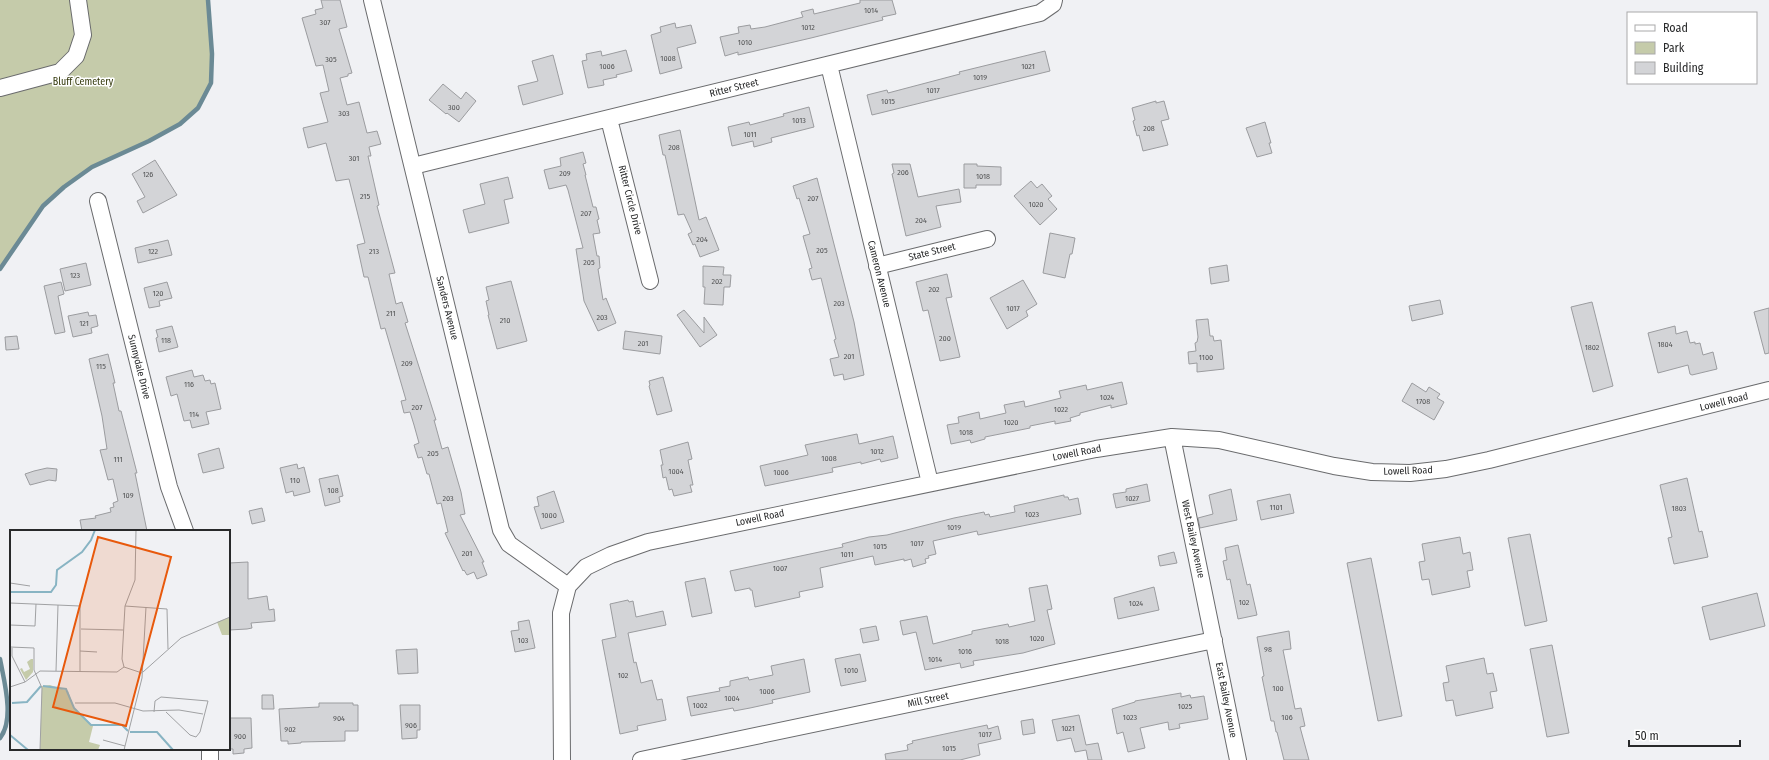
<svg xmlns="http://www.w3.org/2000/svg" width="1769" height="760" viewBox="0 0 1769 760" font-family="'Fira Sans Condensed',sans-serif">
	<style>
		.green { fill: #c5cbaa }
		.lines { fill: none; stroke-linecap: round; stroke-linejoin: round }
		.stream { stroke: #6b8a95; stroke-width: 4.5 }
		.building { fill: #d3d4d7; stroke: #9b9c9f }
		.minor-casing { stroke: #6a6b6d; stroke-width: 18 }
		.minor { stroke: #fff; stroke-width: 16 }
		.labels { text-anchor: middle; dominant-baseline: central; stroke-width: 3; stroke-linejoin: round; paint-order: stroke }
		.number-label { font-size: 8px; fill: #535455 }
		.park-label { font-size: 10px; fill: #353a0d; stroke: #fff }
		.street-label { font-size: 10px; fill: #28292a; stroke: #fff }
		.inset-river { fill: none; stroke: #88b4c3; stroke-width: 2 }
		.inset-road { fill: none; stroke: #a0a1a3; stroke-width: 1 }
		.view { fill: #e8590c; fill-opacity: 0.15; stroke: #e8590c; stroke-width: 2 }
		.inset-edge { fill: none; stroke: #28292a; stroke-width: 2 }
	</style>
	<rect width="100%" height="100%" fill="#f0f1f4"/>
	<path class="green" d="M0 0H208L212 54 211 83 198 108 180 124 149 141 92 167 64 187 43 206 0 269Z"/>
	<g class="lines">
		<path class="stream" d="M0 269 43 206 64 187 92 167 149 141 180 124 198 108 211 83 212 54 208 0
			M0 659C4 681 15 719 0 738"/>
	</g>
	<path class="building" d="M321 0H340L347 27 339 29 352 73 348 74V76L340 78 347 105 359 102 367 133 377 131 381 144 369 147 371 156H368L379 205 377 206 395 273 389 274 396 304 402 302 408 322 405 323 436 420H434L442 449 448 447 461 492 465 514 460 515 484 562H482L487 575 477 579 474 572 467 575 464 570 463 571 445 533 448 532 441 503 437 504 429 474H427L422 457 418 458 414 445 419 443 414 425 410 412 404 413 401 401 406 400 385 328 381 329 368 277H364L357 245 365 243 349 179 336 181 326 143 308 148 303 128 328 122 320 93 329 91 323 65 316 66 302 18 316 14 315 10 323 8Z
		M860 0H892L896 14 882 17 883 20 811 38 738 55V52L725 56 720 37 739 33 738 27 750 25 751 29 765 27 803 17 801 12 813 9 814 14 860 3Z
		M675 23 676 28 691 25 696 43 677 48 682 68 660 74 651 35 661 32 660 27Z
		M626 50 632 71 616 75 617 77 603 80 604 85 588 88 582 61 587 60 586 54 601 51 602 56Z
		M1045 51 1050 71 872 115 867 95 887 90 888 93 960 74 959 72Z
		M553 55 563 94 523 105 518 86 538 81 532 61Z
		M443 84 461 99 466 92 476 101 459 122 447 113 446 114 429 100Z
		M1156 101V103L1164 101 1169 119 1161 121 1168 145 1143 151 1139 135 1137 136 1133 121 1135 120 1132 108Z
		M809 107 814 127 771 138 772 142 754 147 753 141 732 146 728 127 749 122 750 125 784 116 783 114Z
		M1265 122 1271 143H1269L1272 153 1257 157 1246 128Z
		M680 130 699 220 706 217 719 250 700 257 695 244 693 245 688 234 692 232 684 214 678 215 665 155H663L659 135Z
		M583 152 586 163 583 164 586 175H585L593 207H596L599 219 597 220 600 233 593 234 597 256H599L600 268 598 269 603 300 606 298 616 323 598 331 584 301 576 249 583 248 568 190 566 185 549 189 544 170 561 166 560 158Z
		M155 160 177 195 143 213 137 201 145 197 132 174Z
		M892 164H910L918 197 959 189 961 202 936 206 941 227 906 236 892 174 894 173Z
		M964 164H977V166L1001 167V185H976V188H964Z
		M508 177 513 198 504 200 509 223 469 233 463 210 485 204 480 184Z
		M817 178 854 322 864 375 844 380 843 374 834 376 830 359 839 357 834 340 836 339 821 278 812 280 809 269 812 268 803 236 810 234 799 198 797 199 793 186Z
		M1031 181 1037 188 1042 184 1052 196 1048 199 1057 209 1040 225 1014 196Z
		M1050 233 1075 238 1072 254H1070L1065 278 1043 273Z
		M168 240 172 255 138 263 135 248Z
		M86 263 91 285 65 291 60 269Z
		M1227 265 1229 281 1211 284 1209 268Z
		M703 266 724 267 723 275H731L730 287H724L723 305 704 304 705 287H703Z
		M947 274 952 297 946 298 960 357 940 361 928 310 923 311 916 282Z
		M1023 280 1037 304 1026 311 1028 316 1007 329 990 298Z
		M511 281 527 341 497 349 488 315H489L486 301 489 300 486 287Z
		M61 282 64 294 58 296 65 332 55 334 44 286Z
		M167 282 172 298 159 301 160 306 149 308 144 288Z
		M1440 300 1443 314 1412 321 1409 306Z
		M1592 302 1613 386 1593 392 1571 307Z
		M1769 308V353L1765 354 1754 312Z
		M684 310 704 333V317L717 335 700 347 677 315Z
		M88 312 89 316 96 315 98 326 91 328 92 333 73 337 68 316Z
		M1208 319 1210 336H1213L1214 341 1221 340 1224 369 1197 372V363L1189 364 1188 352 1196 351 1195 343 1197 342 1198 337 1196 320Z
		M172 326 178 347 159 352 156 338 158 337 156 330Z
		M1675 326 1676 334 1687 331 1690 343 1695 342V344L1700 343 1703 355 1713 352 1717 369 1692 375 1690 374 1688 365 1658 373 1648 333Z
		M625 331 662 336 660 354 623 349Z
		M17 336 19 349 6 350 5 337Z
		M108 354 115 383H113L119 411H121L137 473H135L147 531H82L80 520 96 518 95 516 111 512 110 508 114 507 113 503 118 501 113 479 108 480 100 450 107 449 102 416 89 359Z
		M192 370 194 377 203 375 205 381 210 380 211 384 215 383 221 409 206 412 209 424 192 428 190 420 184 421 177 394 171 396 166 377Z
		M663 377 672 411 657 415 649 386 650 385 649 381Z
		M1122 382 1127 404 1111 408V405L1080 413V415L1070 418 1071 421 1055 424V421L1030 426V428L985 437V439L971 443 970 440 951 444 947 425 959 423 958 417 979 412 980 419 1006 413 1004 405 1024 401 1025 407 1061 398 1059 391 1086 385 1087 390Z
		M1412 383 1426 392 1429 387 1440 394 1437 398 1444 402 1434 420 1402 401Z
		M857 434 859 444 893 436 898 458 881 462 880 459 861 464V462L832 468 833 472 765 486 760 466 808 455 805 445Z
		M688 442 692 459 688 460 693 485H690L692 492 674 496 672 489 669 490 666 477 663 478 661 465H663L660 450Z
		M219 448 224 468 203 473 198 454Z
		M297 464 298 469 304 467 310 492 294 496 293 491 286 493 280 468Z
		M47 468 57 469 56 481 49 480 30 485 25 474 34 471Z
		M338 475 343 496 339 497 340 502 325 506 319 479Z
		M1687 478 1699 532 1702 531 1708 557 1674 564 1668 538 1672 537 1660 485Z
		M1147 484 1150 501 1116 508 1113 494 1126 492V489Z
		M1231 489 1237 520 1200 528 1198 518 1213 514 1209 495Z
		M554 491 564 522 541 529 534 507 539 506 537 497Z
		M1290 494 1294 513 1261 520 1257 501Z
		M1064 495V497H1068L1069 500 1078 498 1081 514 978 535 977 531 933 541 936 554 928 556 929 558 925 559 926 563 913 567 911 559 904 561V559L875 565 873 556 820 568 823 587 799 592 800 597 755 607 752 590H750V588L735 591 730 571 843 547 842 544 869 537 887 535 954 518 984 512 985 515 989 514 990 517 1015 512 1014 506Z
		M262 508 265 521 252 524 249 511Z
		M1530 534 1547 621 1525 626 1508 538Z
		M1460 537 1463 554 1470 552 1473 570 1467 571 1470 587 1432 595 1429 579 1422 580 1419 562 1425 561 1422 544Z
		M1238 545 1247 585 1250 584 1257 615 1238 619 1230 579 1227 580 1223 561 1227 560 1225 548Z
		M1174 552 1177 563 1160 566 1158 556Z
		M1371 558 1402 716 1378 721 1347 563Z
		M248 562V599L267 596 269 610 274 609 275 621 251 623 252 628 247 629 229 630V563Z
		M705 578 712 613 692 617 685 582Z
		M1047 585 1052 609 1047 610 1055 644 1023 653 973 661 974 665 961 668 960 663 925 670 916 632 903 635 900 621 927 616 933 644 972 634V631L1008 624 1009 627 1035 621 1029 588Z
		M1154 587 1159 610 1118 619 1114 598Z
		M1757 593 1765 626 1710 640 1702 607Z
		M628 600 629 602 633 601 636 617 663 611 666 625 628 633 634 663 636 662 641 683 652 680 657 700 662 699 666 720 637 726 638 730 620 734 602 640 616 637 610 604Z
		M529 620 535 648 515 652 511 631 519 630 518 622Z
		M876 626 879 640 863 643 860 629Z
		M1289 631 1291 649 1283 650 1295 709 1301 708 1305 726 1300 727 1309 760H1284L1277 732H1276L1274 721H1271L1262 677 1264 676 1257 637Z
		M1552 645 1569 733 1547 737 1530 649Z
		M417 649 418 673 398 674 396 650Z
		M860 654 866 681 841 686 835 659Z
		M1484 658 1487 674 1493 673 1497 691 1490 692 1493 708 1456 716 1453 700 1446 701 1443 683 1449 682 1446 666Z
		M804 659 810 692 772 700 773 703 750 708 734 711 733 708 691 716 687 697 720 691 719 688 730 686V681L748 677 749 680 773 675 771 666Z
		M1181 693V697L1190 695 1191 698 1204 696 1208 719 1179 724 1180 728 1169 730 1168 722 1140 728 1145 748 1128 752 1123 732 1117 734 1112 709 1135 702V701Z
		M262 695H273L274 709H262Z
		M319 703H353V705H358V731H345V741L301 742V743L288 744V741H281L279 709 319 707Z
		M400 705H420V730H417V738L402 739Z
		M1079 715 1086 745 1098 743 1102 760H1088L1086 750 1075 752 1071 738 1057 741 1052 720Z
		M229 718H251L252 748 244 749V753L233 754V749H229Z
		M1033 719 1035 733 1023 735 1021 721Z
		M987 725 988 729 998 726 1001 739 978 744 980 755 960 760H886L885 754 908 750 907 745 913 743 912 741Z"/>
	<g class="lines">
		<defs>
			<path id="minor" d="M372 0 501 530 509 544 568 586
				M829 65 930 483
				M0 88 60 72 76 56 83 35 78 0
				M609 119 650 281
				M413 166 1040 13 1053 4 1054 0
				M98 201 169 487 185 531
				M877 266 987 239
				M1172 437 1238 760
				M210 749V760
				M562 760 561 613 568 586 586 567 611 555 648 542 1096 449 1172 437 1219 440 1334 466 1372 472 1410 473 1446 469 1489 460 1769 390
				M641 760 1214 640"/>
		</defs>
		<use href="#minor" class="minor-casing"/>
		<use href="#minor" class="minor"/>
	</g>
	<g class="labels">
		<g class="number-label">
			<text x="871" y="10">1014</text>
			<text x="325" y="22">307</text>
			<text x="808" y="27">1012</text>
			<text x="745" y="42">1010</text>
			<text x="668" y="58">1008</text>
			<text x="331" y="59">305</text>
			<text x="607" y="66">1006</text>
			<text x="1028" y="66">1021</text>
			<text x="980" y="77">1019</text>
			<text x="933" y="90">1017</text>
			<text x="888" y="101">1015</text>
			<text x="454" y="107">300</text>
			<text x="344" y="113">303</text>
			<text x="799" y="120">1013</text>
			<text x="1149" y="128">208</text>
			<text x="750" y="134">1011</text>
			<text x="674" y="147">208</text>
			<text x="354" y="158">301</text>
			<text x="903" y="172">206</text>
			<text x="565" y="173">209</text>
			<text x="148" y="174">126</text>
			<text x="983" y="176">1018</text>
			<text x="365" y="196">215</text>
			<text x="813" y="198">207</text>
			<text x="1036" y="204">1020</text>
			<text x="586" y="213">207</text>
			<text x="921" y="220">204</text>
			<text x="702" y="239">204</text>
			<text x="822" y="250">205</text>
			<text x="153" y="251">122</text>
			<text x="374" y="251">213</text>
			<text x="589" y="262">205</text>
			<text x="75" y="275">123</text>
			<text x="717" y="281">202</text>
			<text x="934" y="289">202</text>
			<text x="158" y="293">120</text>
			<text x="839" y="303">203</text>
			<text x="1013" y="308">1017</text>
			<text x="391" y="313">211</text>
			<text x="602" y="317">203</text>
			<text x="505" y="320">210</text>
			<text x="84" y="323">121</text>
			<text x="945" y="338">200</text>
			<text x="166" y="340">118</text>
			<text x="643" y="343">201</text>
			<text x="1665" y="344">1804</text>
			<text x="1592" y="347">1802</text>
			<text x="849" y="356">201</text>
			<text x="1206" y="357">1100</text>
			<text x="407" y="363">209</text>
			<text x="101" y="366">115</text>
			<text x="189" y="384">116</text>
			<text x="1107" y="397">1024</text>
			<text x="1423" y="401">1708</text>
			<text x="417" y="407">207</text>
			<text x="1061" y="409">1022</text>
			<text x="194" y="414">114</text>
			<text x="1011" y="422">1020</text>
			<text x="966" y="432">1018</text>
			<text x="877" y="451">1012</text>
			<text x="433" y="453">205</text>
			<text x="829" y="458">1008</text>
			<text x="118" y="459">111</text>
			<text x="676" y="471">1004</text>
			<text x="781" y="472">1006</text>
			<text x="295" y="480">110</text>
			<text x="333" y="490">108</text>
			<text x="128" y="495">109</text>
			<text x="448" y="498">203</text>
			<text x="1132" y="498">1027</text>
			<text x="1276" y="507">1101</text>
			<text x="1679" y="508">1803</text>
			<text x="1032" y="514">1023</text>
			<text x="549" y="515">1000</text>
			<text x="954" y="527">1019</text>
			<text x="917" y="543">1017</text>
			<text x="880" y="546">1015</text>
			<text x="467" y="553">201</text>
			<text x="847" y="554">1011</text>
			<text x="780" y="568">1007</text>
			<text x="1244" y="602">102</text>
			<text x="1136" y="603">1024</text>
			<text x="1037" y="638">1020</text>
			<text x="523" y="640">103</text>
			<text x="1002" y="641">1018</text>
			<text x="1268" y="649">98</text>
			<text x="965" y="651">1016</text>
			<text x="935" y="659">1014</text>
			<text x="851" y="670">1010</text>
			<text x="623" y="675">102</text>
			<text x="1278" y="688">100</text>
			<text x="767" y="691">1006</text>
			<text x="732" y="698">1004</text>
			<text x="700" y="705">1002</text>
			<text x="1185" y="706">1025</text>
			<text x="1130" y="717">1023</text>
			<text x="1287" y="717">106</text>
			<text x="339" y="718">904</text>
			<text x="411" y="725">906</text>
			<text x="1068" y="728">1021</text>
			<text x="290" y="729">902</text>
			<text x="985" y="734">1017</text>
			<text x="240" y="736">900</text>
			<text x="949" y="748">1015</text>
		</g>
		<g class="park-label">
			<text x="83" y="82">Bluff Cemetery</text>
		</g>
		<g class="street-label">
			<text transform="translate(734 88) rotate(-14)">Ritter Street</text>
			<text transform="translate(630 200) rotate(76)">Ritter Circle Drive</text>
			<text transform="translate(932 252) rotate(-14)">State Street</text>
			<text transform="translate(879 274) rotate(76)">Cameron Avenue</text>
			<text transform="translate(447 308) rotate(76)">Sanders Avenue</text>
			<text transform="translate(139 367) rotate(76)">Sunnydale Drive</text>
			<text transform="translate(1724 402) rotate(-14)">Lowell Road</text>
			<text transform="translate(1077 453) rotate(-11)">Lowell Road</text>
			<text transform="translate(1408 471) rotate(-2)">Lowell Road</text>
			<text transform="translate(760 518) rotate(-12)">Lowell Road</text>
			<text transform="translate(1193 539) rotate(78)">West Bailey Avenue</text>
			<text transform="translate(928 700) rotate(-12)">Mill Street</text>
			<text transform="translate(1226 700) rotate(79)">East Bailey Avenue</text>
		</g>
	</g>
	<g transform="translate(10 530)">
		<rect width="220" height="220" fill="#f0f1f4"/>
		<path d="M220 87V105H212L207 92ZM21 129H23V142L16 150 10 139 12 138 14 142 20 139 17 132ZM40 155 58 161 64 178 83 196 79 212 90 215 88 220H30L32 156Z" fill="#c5cbaa"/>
		<path class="inset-river" d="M0 62H41L46 55 47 40 72 22 81 10 85 0M33 156 56 159 64 178 81 195H112L118 201M2 173 17 172 31 156M120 202H147L163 220M0 205 18 220"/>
		<path class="inset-road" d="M126 0 125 50 115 76 112 129 114 137 132 143M0 53 20 56M0 73 70 76V142M115 76 157 79 158 119M0 95 25 96 26 74M71 99 113 100M0 117 24 118V140L32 158 30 220M2 118V126L15 152M70 121 87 122M46 141 48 75M133 142 171 108 220 87M0 157 15 152 30 141 107 142 114 137M65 173H105L133 181 169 180 193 184M144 182 145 171 151 167 198 171 190 202 186 207 180 205 156 182M93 210 115 216M114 220 132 148 136 77"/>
		<path class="view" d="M88 7 161 27 116 196 43 177Z"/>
		<rect width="220" height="220" class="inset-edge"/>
	</g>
	<rect x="1627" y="12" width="130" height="72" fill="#ffffff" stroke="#a9a9aa"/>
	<rect x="1635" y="25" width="20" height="6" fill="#ffffff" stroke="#a9a9aa"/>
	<text x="1663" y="32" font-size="12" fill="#28292a">Road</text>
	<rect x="1635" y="42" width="20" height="12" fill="#c5cbaa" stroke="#a9a9aa"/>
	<text x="1663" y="52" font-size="12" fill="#28292a">Park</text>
	<rect x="1635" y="62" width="20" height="12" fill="#d3d4d7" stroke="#a9a9aa"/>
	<text x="1663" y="72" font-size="12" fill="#28292a">Building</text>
	<path d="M1629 740v6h111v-6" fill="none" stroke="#28292a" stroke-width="2"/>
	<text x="1635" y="740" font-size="12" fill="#28292a" stroke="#ffffff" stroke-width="3" paint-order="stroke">50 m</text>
</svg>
